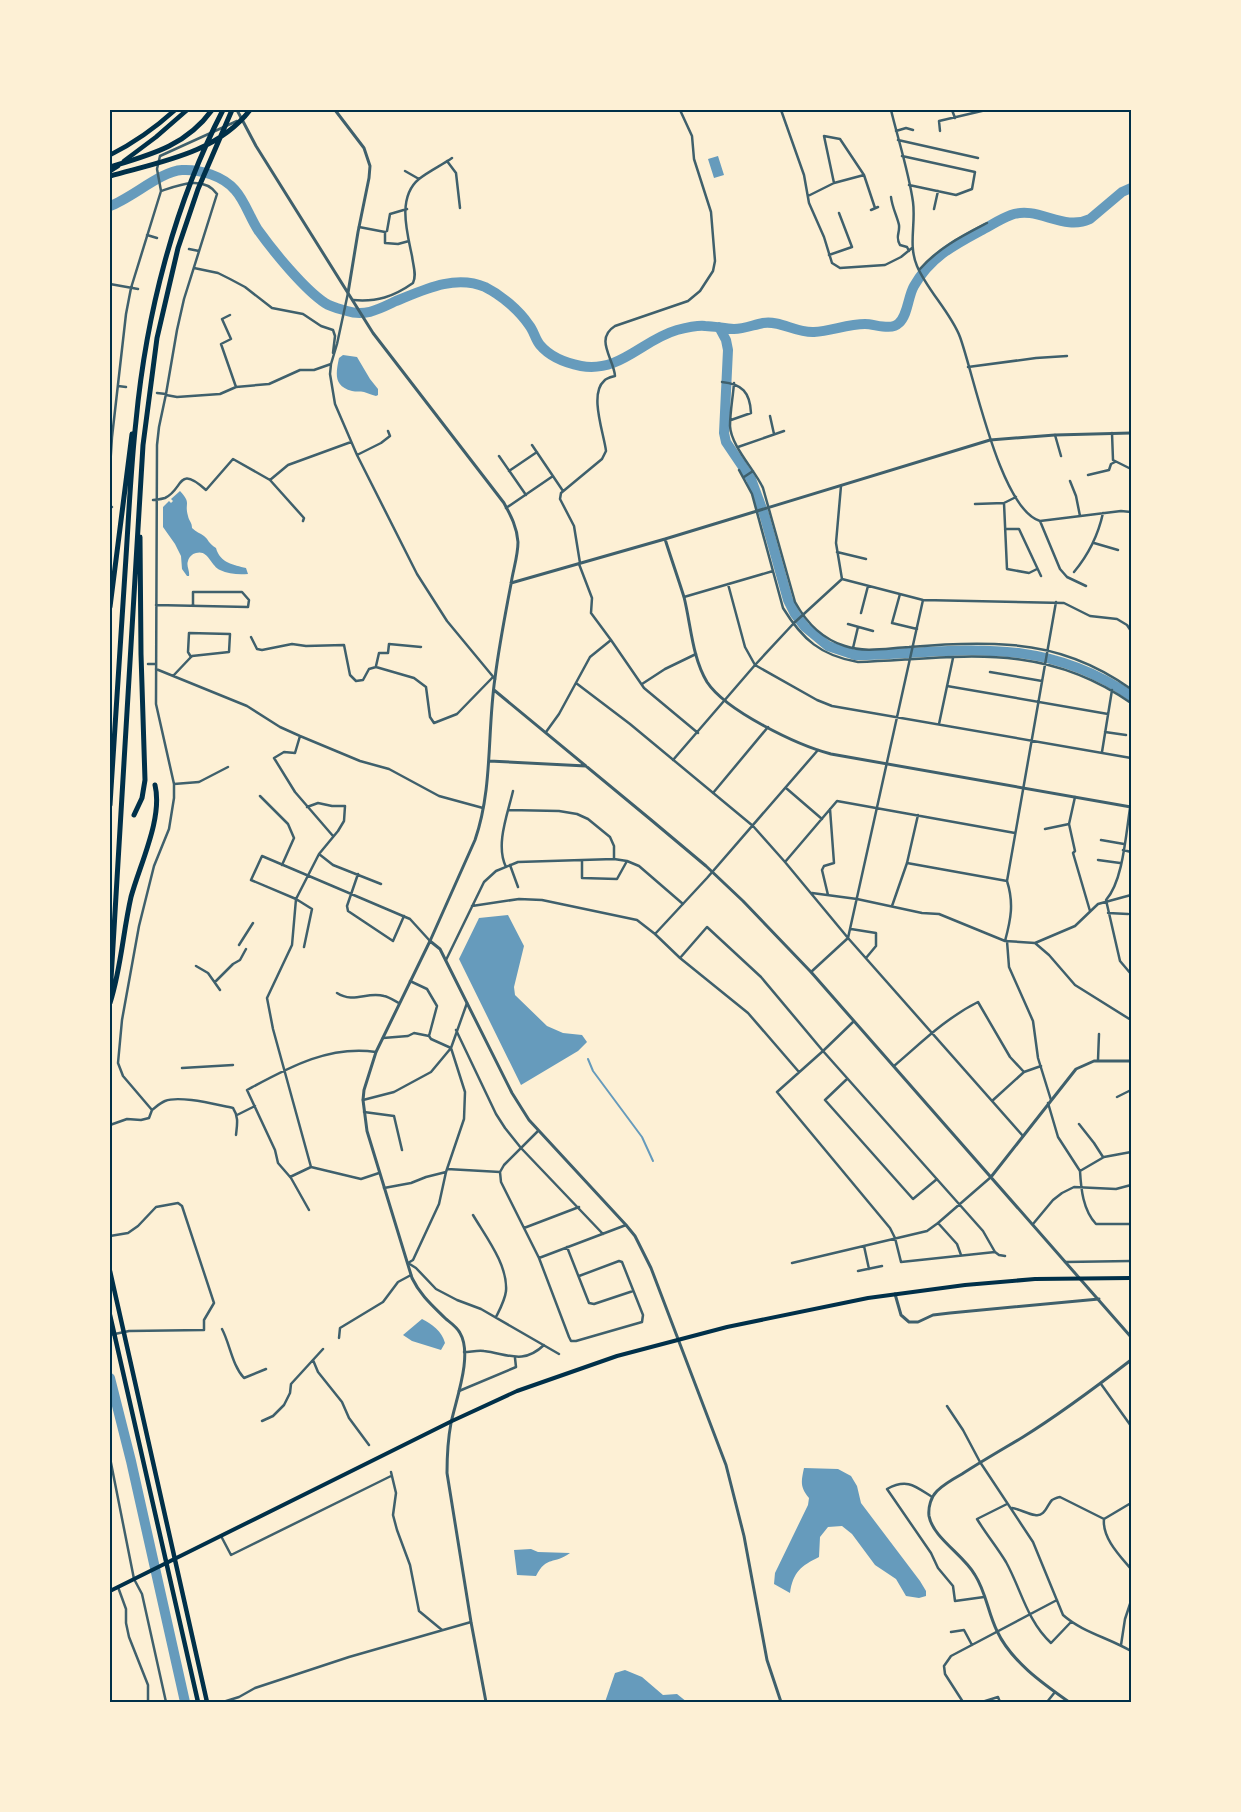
<svg xmlns="http://www.w3.org/2000/svg" width="1241" height="1812" viewBox="0 0 1241 1812" font-family="'IBM Plex Sans',sans-serif">
	<style>
		.water { fill: #669bbc }
		.lines { fill: none; stroke-linecap: round; stroke-linejoin: round }
		.stream { stroke: #669bbc; stroke-width: 2 }
		.river { stroke: #669bbc; stroke-width: 10 }
		.minor { stroke: #3f606c; stroke-width: 2.5 }
		.tertiary { stroke: #3f606c; stroke-width: 3 }
		.secondary { stroke: #003049; stroke-width: 4 }
		.primary { stroke: #003049; stroke-width: 4.5 }
		.motorway { stroke: #003049; stroke-width: 5 }
		.neatline { fill: none; stroke: #003049; stroke-width: 2 }
	</style>
	<rect width="100%" height="100%" fill="#fdf0d5"/>
	<path class="water" d="M718 156 724 175 714 178 708 159Z
		M343 355 357 357 370 379 378 389V395L376 396C371 395 368 393 364 392 360 391 356 392 352 391 333 386 336 373 339 358Z
		M180 491C192 504 184 502 188 516 189 521 192 522 192 528 196 532 200 533 204 536 209 540 208 543 216 548 220 563 234 565 246 568L248 574C239 575 228 574 220 570 211 566 208 549 196 553 192 554 189 557 188 561 186 566 190 571 189 576H187L182 569 181 556 175 544 163 527V507L169 501 171 503 173 501 171 499Z
		M508 915 524 946 514 987 515 995 547 1026 563 1033 582 1035 587 1042 578 1051 521 1085 459 959 479 918Z
		M422 1319C432 1324 442 1331 445 1343L441 1350 412 1341 403 1335Z
		M804 1468 838 1469 851 1476 857 1486 861 1503 920 1581 926 1591V1596L919 1598 906 1596 896 1579 875 1565 852 1534 842 1526 828 1527 820 1537 819 1557C801 1566 793 1572 790 1593L774 1584 775 1573 808 1505 809 1498C800 1487 801 1482 804 1468Z
		M531 1549 538 1552 570 1553C554 1565 547 1555 536 1576L517 1575 514 1550Z
		M625 1670 642 1677 663 1695 677 1694 687 1702H605L615 1673Z"/>
	<g class="lines">
		<path class="stream" d="M588 1059 593 1071 642 1137 653 1161"/>
		<path class="river" d="M110 206C132 198 161 171 182 170 200 169 223 176 235 190 245 201 250 218 258 230 273 251 304 289 325 303 331 307 340 309 347 311 365 317 379 309 396 301 423 290 455 274 485 287 501 295 519 310 529 325 534 331 535 339 540 345 550 357 566 363 581 366 620 373 642 340 677 330 685 328 697 325 705 326 715 326 725 329 734 329 744 329 753 325 763 323 780 320 796 333 814 332 831 331 848 324 865 324 875 324 891 331 899 323 908 315 908 296 914 286 930 258 952 246 980 231 990 226 1000 219 1011 215 1038 205 1063 232 1090 219L1122 192 1131 188
			M719 327 726 340 728 350 724 433 726 442 751 479 764 514 788 600 795 614 805 627 828 646 855 655H866C966 651 1044 636 1131 696
			M110 1378 131 1461 185 1702"/>
		<path class="minor" d="M781 110 804 175 809 203 824 237 832 263 840 268 885 265 901 257 912 248
			M891 110C898 139 909 173 913 202 916 224 908 245 917 266 927 290 951 313 960 337 974 375 1000 509 1040 521L1121 511 1131 512
			M952 110 955 118
			M896 131 906 128 913 130
			M940 131 939 121 986 110
			M898 140 978 158
			M902 156 975 172 972 189 956 195 909 185
			M447 161 456 173 460 208
			M405 171 419 179
			M834 183 824 136 840 139 864 175 875 208
			M808 196 834 183 864 175
			M891 197C892 207 897 216 899 225 900 234 895 236 900 245L907 247 909 251
			M934 209 938 191
			M871 210 878 207
			M359 227 385 232 387 231 390 214 407 209
			M385 232V243L398 244 409 241
			M147 235 157 238
			M189 249 199 251
			M829 255 852 247 839 213
			M194 268 218 273 230 279 245 287 272 308 303 314 321 326 333 330 335 336 333 353
			M919 270C938 248 962 236 987 223
			M110 284 138 289
			M348 293 337 344 331 364 330 374 335 404 357 455 417 574 447 621 495 679
			M353 300C377 302 393 297 413 283 417 275 413 265 412 256 407 232 397 197 419 179 429 171 442 165 452 158
			M230 315 222 319 231 339 221 344 236 387
			M968 367 1036 358 1067 356
			M722 382C742 384 750 392 751 413L731 420
			M734 383C733 397 730 412 730 426 731 446 755 470 763 488L795 602C806 622 822 639 845 646 865 653 888 648 909 647 943 644 977 642 1011 645 1054 648 1096 664 1131 689
			M118 386 126 387
			M157 393 166 394 177 330 184 299 217 194C204 175 179 185 161 191
			M166 395 177 397 220 394 236 387 269 384 300 370H314L331 364
			M770 416 774 434
			M1112 433 1113 460 1131 469
			M1055 435 1061 456
			M532 445 563 491
			M738 447 784 431
			M357 455 381 443 390 436 388 431
			M499 456 526 495
			M110 468 112 437 126 314 131 288 161 191 157 169 160 156 237 121
			M739 470 752 494 783 608C802 639 821 656 858 662 960 658 1041 640 1131 703
			M509 471 537 452
			M1088 475 1109 470 1111 464 1115 462
			M744 477 753 471
			M270 480 288 465 351 442
			M1070 481 1076 496 1080 516
			M841 486 836 543 842 579 923 600 1064 603 1090 616 1117 619 1127 625 1131 631
			M1016 497 1004 503 1007 569 1029 573 1037 569
			M153 500C157 500 161 499 165 498 184 489 177 464 206 490L233 459 270 480 304 518 303 521
			M975 504 1004 503
			M110 507H112
			M506 508 553 476
			M1040 521 1060 569 1067 577 1086 586
			M1005 529H1019L1041 576
			M1094 543 1118 550
			M837 552 866 559
			M580 563 574 526 560 499 561 493 602 459 606 451C604 434 589 394 604 381 606 378 611 377 615 376 614 359 594 339 615 326L688 301 700 291 713 271 715 261 711 212 694 159 692 136 680 110
			M1074 572C1089 554 1098 536 1103 513
			M728 584 745 647 755 665 817 700 832 706 1131 758
			M900 594 892 623 917 629
			M684 597 773 571
			M156 605 248 607 249 600 242 592H193V606
			M861 613 868 586
			M848 624 873 631
			M251 637 257 649 262 650 292 644 306 646 344 645 350 675 356 681 363 680 369 669 376 667 414 678 426 687 430 717 434 723 457 714 493 677
			M611 640 644 688 698 733
			M853 648 858 627
			M148 664H155
			M376 666 379 653H388L389 644 421 647
			M156 669 247 706 280 727 300 736 360 761 389 769 439 796 483 808
			M990 672 1042 681
			M173 676 191 657 192 656 229 652 230 634 189 633 188 652 191 657
			M576 683 630 724 753 826 785 862 848 938 1023 1136
			M642 684 665 669 696 654
			M947 686 1108 714
			M939 724 953 658
			M546 732 559 714 590 657 611 640 591 613 592 598 579 564
			M1105 732 1126 735
			M300 736 295 753 284 752 274 758 295 792 333 836
			M1102 752 1112 690
			M673 760 755 665 794 623 842 579
			M174 784 199 782 228 767
			M786 788 822 819
			M713 793 768 727
			M260 796 288 824 294 838 282 865
			M1075 797 1069 824 1075 851 1073 853 1090 911
			M1131 802C1126 830 1124 880 1106 900L1120 961 1131 974
			M307 807 318 803 332 806H345L344 821 338 831 319 854 296 899 292 945 267 998 273 1029 311 1167
			M509 810 559 811 577 814 588 819 610 837 614 846V859
			M1045 829 1069 824
			M1101 840 1124 844
			M1123 850 1131 852
			M319 854 333 865 381 884
			M582 860V878L617 879 627 861
			M1098 860 1120 863
			M785 862 837 801 1015 833
			M907 863 1007 881 1056 602
			M510 865 518 887
			M506 867C495 845 508 813 513 791
			M358 874 347 906 348 911 393 941 404 916
			M812 893 857 899 922 913 939 914 1005 941 1035 943 1049 955 1075 985 1131 1020
			M828 895 822 870 824 866 834 863 830 809
			M472 906 519 899 542 900 637 920 655 934 680 958 748 1013 799 1072
			M892 906 907 863 918 815
			M1108 913 1128 914
			M851 929 876 933V946L866 958
			M655 934 707 878 818 750
			M1005 941C1011 919 1014 903 1007 881
			M1007 941 1009 967 1033 1021 1038 1058 1051 1100
			M1035 943 1075 926 1098 904 1131 895
			M239 945 253 923
			M304 947 312 909 296 899 251 880 262 856 410 919 430 941
			M680 958 707 927 761 977 823 1051 983 1231 995 1252
			M446 960 484 882 496 871 518 862 614 859 627 861 639 866 683 904
			M196 966 208 973 220 990
			M811 972 848 938 923 600
			M410 981 427 989 437 1006 429 1036 431 1039 451 1048 465 1092 464 1119 446 1172 439 1204 413 1260 408 1263 416 1268 436 1289 457 1300 481 1309 559 1354
			M215 982 233 964 240 960 246 949
			M337 993C354 1004 367 991 384 996 389 997 395 1001 399 1003
			M853 1022 823 1051 777 1092 890 1228 895 1238 901 1262 995 1252 999 1255 1005 1256
			M456 1030 496 1114 505 1128 521 1148 603 1234
			M383 1038 408 1036 414 1033 429 1036
			M1098 1060 1099 1034
			M894 1066C921 1043 946 1018 978 1002L1010 1057 1024 1072
			M182 1068 233 1065
			M847 1079 825 1100 913 1199 937 1179
			M1117 1097 1131 1090
			M363 1100 394 1092 431 1072 451 1048 467 1003
			M992 1101 1024 1072 1041 1066
			M1048 1103 1058 1137 1080 1171
			M152 1110C156 1107 160 1103 165 1101 180 1095 217 1105 233 1108 239 1117 237 1125 236 1135
			M364 1112 394 1116 402 1150
			M237 1115 255 1106
			M1079 1124 1094 1143 1103 1157
			M110 1125 127 1119 141 1120 149 1118 152 1110 123 1076 118 1063 122 1020 139 926 154 866 169 829 174 798V784L156 704 157 445 159 427 166 394
			M538 1131 504 1165 500 1172 501 1182 539 1258 569 1337 571 1341H576L642 1322 643 1315 622 1262 619 1261 579 1276
			M1131 1152 1104 1157 1080 1171C1081 1189 1083 1210 1096 1224H1131
			M447 1169 500 1172
			M290 1177 311 1167 361 1179 379 1173
			M384 1188 411 1183 426 1177 446 1172
			M309 1210 291 1178 278 1163 275 1150 247 1090C288 1068 328 1045 376 1052
			M473 1215C486 1237 508 1265 506 1291 505 1300 500 1309 496 1317
			M938 1223 957 1244 961 1255
			M1033 1224 1053 1200 1062 1193 1074 1187 1116 1189 1131 1185
			M524 1228 579 1207
			M110 1236 128 1233 138 1226 156 1207 178 1203 182 1206 214 1303 204 1320V1330L129 1331 110 1335
			M864 1246 869 1269
			M567 1247 589 1303 594 1304 633 1291
			M539 1258 626 1225
			M1065 1262 1131 1261
			M792 1263 927 1231 938 1223 991 1177
			M858 1271 882 1266
			M222 1329C230 1344 232 1365 244 1378L266 1369
			M339 1338 340 1328 383 1302 398 1282 411 1275
			M464 1352C470 1352 478 1350 484 1351 508 1354 523 1365 544 1345
			M313 1360 318 1372 342 1402 349 1418 369 1445
			M1101 1384 1131 1426
			M459 1391 516 1367 515 1358
			M947 1406 963 1430 980 1462 1033 1542 1063 1615C1082 1632 1109 1638 1131 1651
			M262 1421 273 1416 284 1405 290 1393 291 1384 323 1349
			M110 1458 134 1579 142 1594 166 1702
			M391 1472 396 1493 393 1515 397 1530 410 1565 419 1611 442 1630
			M932 1497C915 1486 907 1478 887 1489L931 1553 938 1568 953 1586 955 1601 984 1597
			M1131 1503 1104 1519C1102 1538 1120 1556 1131 1569
			M1007 1504 977 1519C986 1534 997 1547 1006 1562 1021 1589 1027 1621 1051 1643L1071 1622
			M1012 1508C1020 1509 1027 1514 1035 1515 1045 1517 1047 1505 1052 1500 1054 1499 1058 1497 1060 1497L1104 1519
			M221 1536 231 1555 391 1476
			M118 1587 126 1609V1623L129 1637 148 1685V1702
			M951 1632 964 1630 972 1645
			M1121 1645 1125 1619 1131 1601
			M223 1702 239 1697 255 1688 349 1657 471 1622
			M963 1702 945 1674 944 1666 951 1656 1057 1600
			M982 1702 998 1697 1000 1702
			M1047 1702 1055 1692"/>
		<path class="tertiary" d="M237 110 256 146 373 333 504 503C511 516 517 527 518 542 518 556 513 570 511 584 505 615 499 646 495 678 487 732 493 788 475 840L430 941 376 1052 364 1090 363 1100 367 1131 412 1278C420 1295 433 1306 446 1319 451 1323 457 1327 460 1333 473 1355 456 1399 451 1423 448 1439 447 1456 447 1473L471 1622 486 1702
			M335 110 364 148 370 166 369 178 358 232 348 293
			M665 539C671 558 678 578 684 597 691 625 692 657 707 682 726 711 797 745 831 754L1131 807
			M511 583 665 539 990 440 1055 435 1131 433
			M494 690 650 819 706 866 743 901 811 972 1131 1337
			M489 761 586 766
			M430 941 440 949 512 1093 529 1120 626 1225 635 1236 651 1268 726 1465 744 1536 767 1660 781 1702
			M991 1177 1076 1069 1094 1061H1131
			M895 1294 901 1315 909 1322H918L933 1315 950 1313 1099 1299
			M1069 1702C1042 1683 1011 1661 997 1631 988 1613 986 1592 975 1575 964 1555 933 1538 929 1516 928 1507 931 1497 937 1491 944 1484 953 1479 962 1474 982 1461 1003 1449 1023 1437 1060 1414 1096 1387 1131 1360"/>
		<path class="secondary" d="M110 1591 452 1421 517 1391 617 1356 727 1327 868 1298 965 1285 1035 1279 1131 1278"/>
		<path class="primary" d="M110 155C134 143 155 128 175 110
			M124 161 156 137 187 110
			M110 171 118 166
			M110 1271 207 1702
			M110 1315 198 1702"/>
		<path class="motorway" d="M110 167C150 155 186 146 212 110
			M110 176C160 162 217 153 250 110
			M110 607 132 434
			M110 805C115 722 121 639 126 557 129 511 131 466 136 421 146 315 174 205 223 110
			M134 815 142 798 145 780 141 654 140 537
			M110 996 143 445 157 338 178 248 198 189 232 110
			M110 1003C121 969 123 932 131 897 140 864 163 818 155 785"/>
	</g>
	<rect width="1241" height="1812" fill="none" stroke="#fdf0d5" stroke-width="222"/>
	<rect x="111" y="111" width="1019" height="1590" class="neatline"/>
</svg>
